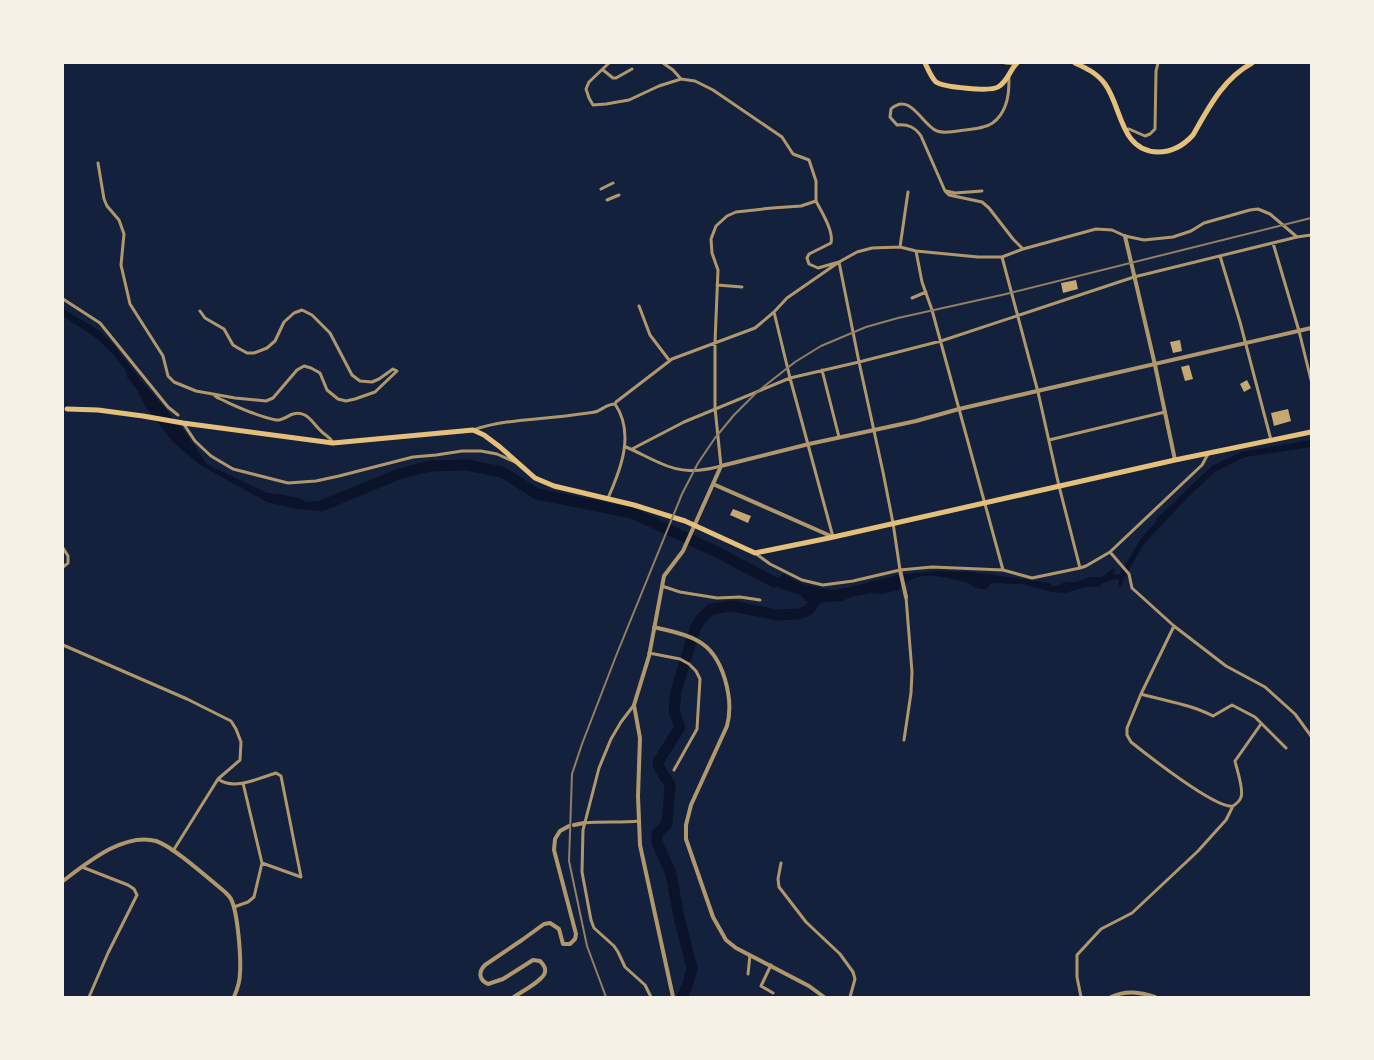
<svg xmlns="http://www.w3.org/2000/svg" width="1374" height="1060" viewBox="0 0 1374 1060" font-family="'Varela Round',sans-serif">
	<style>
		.water { fill: #0b132b }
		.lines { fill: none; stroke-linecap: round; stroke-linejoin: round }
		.river { stroke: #0b132b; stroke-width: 11 }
		.building { fill: #c6a872 }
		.minor { stroke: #b1986c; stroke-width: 3 }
		.tertiary { stroke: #b1986c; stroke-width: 4 }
		.primary { stroke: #e5c07b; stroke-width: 5 }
		.rail { stroke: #918062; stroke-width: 2 }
	</style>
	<rect width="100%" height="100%" fill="#14213d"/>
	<path class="water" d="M63 309 97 329 112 343 144 384 147 387 184 431 207 464 267 493 280 494 302 499 306 502 340 500 357 488 349 499 339 505 320 511 297 509 267 502 200 465 173 442 145 406 138 391 127 377 126 371 114 355 96 338 63 316Z
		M1311 440V447L1245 457 1215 472 1192 493 1144 544 1123 580 1122 586 1119 587V580L1115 579 1101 584 1100 587H1091L1089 586 1065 593 1052 592 1021 584 991 583 987 589C980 590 973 588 969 583 953 580 935 573 918 577 912 579 906 583 901 585L899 590 881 594 871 593 851 597 843 601 826 602 819 604 806 601 800 595 781 589 757 572 776 580 783 574 803 584 832 590 846 588 898 575 937 571 972 572 1050 583 1052 586H1057L1065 582H1076L1090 577H1102L1114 568 1115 570 1112 574 1117 575 1120 574C1131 555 1140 537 1156 522V519L1212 466 1241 452Z"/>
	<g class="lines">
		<path class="river" d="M321 506 399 474 430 466 467 465 502 472 537 494 632 513 715 551 774 582
			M682 997 688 984 692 968 679 917 671 874 657 842V834L667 824 670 786C668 777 659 773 658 762L680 727 674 711 676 691 695 629 700 620 711 609 733 606 777 615 799 614 809 610 818 596"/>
	</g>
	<path class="building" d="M1076 280 1078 289 1063 293 1061 283Z
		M1180 340 1182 351 1173 353 1170 342Z
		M1189 365 1193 379 1185 381 1181 367Z
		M1247 380 1251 388 1244 392 1240 384Z
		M1288 409 1291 421 1274 426 1271 413Z
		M733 509 751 516 748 523 730 515Z"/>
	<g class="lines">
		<path class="minor" d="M609 63 589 82 586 89 589 98 593 105 606 104 629 100 659 86 681 79 695 81 713 90 782 137 793 154 809 160 816 181V201L801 206 772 208 736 212 727 216 716 226 711 239 712 253 718 270 715 342V408L721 466C699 472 681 473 660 463 648 458 638 452 626 447
			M663 63 673 70 681 79
			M1005 63 1015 64
			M603 70 613 78H616L632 69
			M1009 76C1009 82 1009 89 1008 95 1006 109 998 124 983 127 977 129 971 129 965 130 957 131 945 134 937 131 923 126 910 91 891 109L890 117 897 125C908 124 915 127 921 136L945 191 949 195 982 202 989 208 1013 239 1023 249
			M1125 130 1129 129 1145 136 1150 134 1155 129 1156 71 1158 63
			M98 163 104 199 107 206 119 220 124 234 121 265 130 304 163 356 168 376 174 382 196 391 235 398 266 401 273 398 297 370 304 366 311 368 320 373 327 390 338 399 346 401 355 399 375 392 397 371 393 369 379 379 372 382 360 381 352 375 330 333 312 315 302 310 294 313 284 322 275 341 267 348 254 353H247L238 348 233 345 224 329 205 318 200 311
			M601 189 613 183
			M946 191 955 193 982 191
			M607 200 619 195
			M816 201C821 211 834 231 831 243L809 254 807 258 809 264 818 268 839 262 859 362 883 472 893 523 900 570
			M1273 243 1299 331 1311 380
			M900 247 908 192
			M916 251 922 282 932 310 1003 570
			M1220 256 1240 322 1271 440
			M1002 257 1038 392 1059 486 1080 568
			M717 285 742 287
			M912 298 926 292
			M63 299 100 323 168 407 178 415
			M639 306 650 335 669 360
			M774 312 790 378 833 537
			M822 370 839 437
			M214 395 218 398C236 406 255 416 276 420 282 421 287 416 293 414 306 410 312 422 320 430 325 436 329 435 333 443
			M183 423 195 441 211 456 233 469 288 483 316 481 339 476 413 457 436 455 462 451H481L497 454 515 462
			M473 430C508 418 544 420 580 414 586 413 593 413 598 411 604 408 608 404 615 404L616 402 672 359 755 328 774 312 787 298 839 262 857 252 872 248 900 247 916 251 978 257H1002L1023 249 1096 229 1112 230 1125 236 1144 240 1173 237 1191 231 1204 223 1250 210 1258 209 1270 214 1297 237
			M1049 440 1165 412
			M632 449 684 422 790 378 859 362 941 341 1134 277 1297 237 1311 235
			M608 498C621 469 635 433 615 404
			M63 548 68 556V563L63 567
			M1110 552 1129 574 1132 588 1174 626 1226 666 1265 687 1295 714 1311 736
			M755 553 770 564 802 580 823 585 853 581 900 570 932 567 1003 570 1032 578 1080 568 1086 566 1110 552 1202 465 1208 454
			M662 586 680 592 717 598 740 597 760 600
			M1174 626 1141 694 1127 728V735L1131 742C1146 754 1217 810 1233 806 1236 804 1240 801 1241 797 1244 790 1237 770 1235 761L1261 724
			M63 645 187 699 231 721 236 729 241 742 240 760 218 779 173 851
			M649 653 680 659 689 664 696 671 700 679 697 729 674 770
			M1141 694C1165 701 1190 704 1213 716L1232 705 1255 717 1286 748
			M634 705 621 722 611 739 599 768 583 830 582 872 591 920 594 928 614 946 618 952 625 967 645 985 651 997
			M904 740 911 693 912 672 906 597
			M218 779C235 791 258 778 276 773L281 776 301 877 262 863
			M584 823C603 821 621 823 639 821
			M781 863 778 879 779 887 806 922 840 954 853 972 855 979 850 997
			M82 867 128 885 134 889 137 895 108 953 89 997
			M234 907 248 902 254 897 262 863 243 783
			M771 965 761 986 773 993
			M748 974 750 955
			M1081 997 1077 977V955L1101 929 1132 913 1198 851 1226 820 1232 808"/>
		<path class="tertiary" d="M1125 236 1155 365 1175 460
			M713 484 833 537
			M900 570 906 597
			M654 627C669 631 685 633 698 641 724 655 734 700 727 726L691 805 686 825V839L713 917 726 940 736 948 809 986 824 997
			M574 825 584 823
			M63 881C87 863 124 832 156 841 174 847 209 879 225 892 227 894 230 897 231 899 238 913 241 957 240 973 240 981 237 990 234 997
			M514 997C521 992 544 980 545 972 546 968 543 964 540 961L533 960 503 979 488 984C479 980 478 972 485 965L522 940 544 924 550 923 559 929 563 944H570L575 939 576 934 554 850 555 839 560 831 569 826
			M673 997 640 845 638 796 640 738 634 705 649 656 664 576 683 551 721 466 809 444 916 421 959 409 1311 328
			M1111 997C1126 990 1140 992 1155 997"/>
		<path class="primary" d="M925 63C928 69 931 77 936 82 943 87 990 92 998 87 1008 81 1009 71 1017 63
			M1075 63C1086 68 1097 73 1105 84 1122 107 1120 151 1158 152 1172 152 1184 145 1193 135 1209 107 1223 79 1252 63
			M67 409 98 410 143 416 183 423 333 443 473 430 484 435 500 447 535 478 554 486 634 505 685 521 755 553 829 538 1175 460 1311 432"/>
		<path class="rail" d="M606 997 587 946 569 861 572 774 582 744 616 656 682 494 698 463 715 438 734 415 757 392 795 362 821 346 866 327 898 318 1006 294 1311 218"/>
	</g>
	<rect width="1374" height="1060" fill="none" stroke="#f6f1e7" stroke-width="128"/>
</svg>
